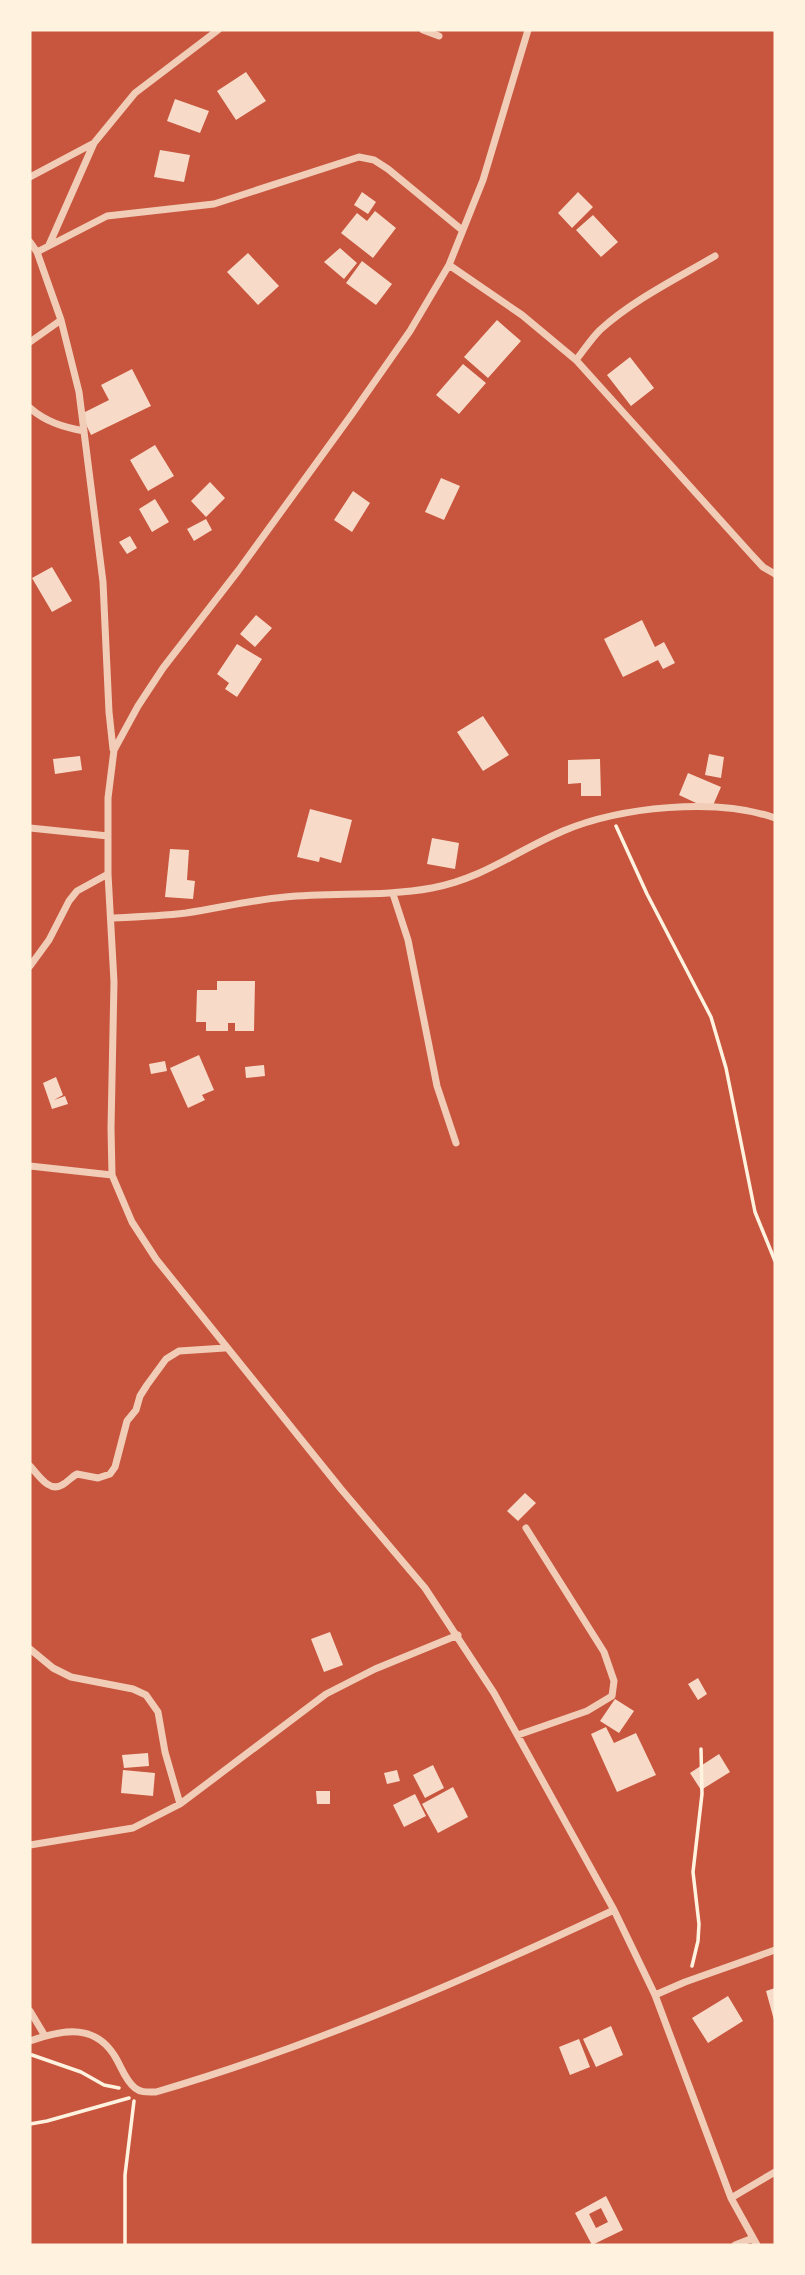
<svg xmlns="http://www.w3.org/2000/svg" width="805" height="2275" viewBox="0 0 805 2275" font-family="'Times New Roman',serif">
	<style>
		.building { fill: #f7dbc8; fill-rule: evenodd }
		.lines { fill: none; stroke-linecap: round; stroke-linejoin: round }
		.path { stroke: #fff3e0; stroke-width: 3.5 }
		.minor { stroke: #f1ccb7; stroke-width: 7 }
	</style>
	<rect width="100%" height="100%" fill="#c8553d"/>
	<path class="building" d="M246 72 266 101 236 120 217 91Z
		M175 99 209 111 200 133 167 121Z
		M160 150 190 155 184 182 154 177Z
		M362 192 376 202 368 214 354 205Z
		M578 192 593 207 572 228 558 213Z
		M375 211 396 228 373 258 341 233 357 213 367 221Z
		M593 215 618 242 601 257 576 230Z
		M340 248 357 263 344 279 324 262Z
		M248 253 279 286 258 305 227 272Z
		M362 261 392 284 376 305 346 283Z
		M497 320 521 341 488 378 464 357Z
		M630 357 654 388 631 406 607 375Z
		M463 364 486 383 459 414 436 395Z
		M132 369 151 406 91 435 81 414 109 400 101 385Z
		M155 445 174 476 148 491 130 460Z
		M441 478 460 486 444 520 425 512Z
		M210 482 225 498 206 517 191 501Z
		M353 491 370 503 352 532 334 520Z
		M155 499 169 522 152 532 139 509Z
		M206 519 212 530 194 541 187 529Z
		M130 536 137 548 127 554 119 542Z
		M52 567 72 601 52 612 32 578Z
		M256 615 272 628 255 647 240 634Z
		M642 620 655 647 664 642 675 663 663 669 658 660 623 677 604 639Z
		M237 644 262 659 237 697 225 689 229 683 217 674Z
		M483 716 509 755 483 771 457 732Z
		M709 754 724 757 721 778 705 775Z
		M80 756 82 770 55 774 53 759Z
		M600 759 601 796H581V783L568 784V760Z
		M688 773 721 787 711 810 679 795Z
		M310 809 352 820 341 863 320 857 319 862 297 857Z
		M432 838 459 843 455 869 427 864Z
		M170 849 189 850 187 880 195 881 193 899 165 897Z
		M217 981H255L254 1031H235V1023H228V1031H206V1022H196L197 990H217Z
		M199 1055 214 1090 202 1095 205 1100 188 1108 170 1068Z
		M165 1061 167 1071 151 1074 149 1064Z
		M264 1065 265 1076 246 1078 245 1067Z
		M56 1077 63 1095 54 1100 65 1096 68 1104 52 1109 43 1083Z
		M525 1493 536 1503 518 1521 507 1511Z
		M330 1632 343 1665 324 1672 311 1639Z
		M698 1678 707 1694 698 1700 688 1684Z
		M615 1699 634 1711 619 1733 600 1721Z
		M606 1727 614 1743 636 1733 656 1775 617 1792 591 1734Z
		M148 1753 149 1766 124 1768 122 1755Z
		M719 1754 730 1772 701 1790 690 1773Z
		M433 1765 444 1788 425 1798 413 1775Z
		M123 1770 155 1773 153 1796 121 1793Z
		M397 1770 400 1781 387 1784 384 1773Z
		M453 1787 468 1817 438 1833 422 1804Z
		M316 1791H330V1804H317Z
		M415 1794 426 1816 404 1827 393 1805Z
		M775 1988V2019L774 2020 766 1991Z
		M728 1996 743 2021 708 2043 692 2018Z
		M611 2026 623 2055 596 2067 583 2039Z
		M579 2039 590 2067 570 2075 559 2047Z
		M606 2196 623 2230 592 2245 575 2213ZM601 2208 608 2222 596 2228 589 2214Z"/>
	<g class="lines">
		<path class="path" d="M616 826 647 894 711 1017 726 1068 755 1212 775 1261
			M692 1966 698 1941 699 1924 693 1872 702 1794 701 1749
			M32 2055 81 2072 104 2085 119 2088
			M30 2124 47 2121 129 2098
			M125 2245V2175L134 2101"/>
		<path class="minor" d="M423 30 439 36
			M528 30 483 180 449 265 410 331 352 414 238 571 163 668 138 706 114 750 108 798V874L114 982 111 1128 112 1175 132 1222 156 1259 341 1489 425 1588 494 1693 614 1910 655 1995 731 2198 757 2245
			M30 177 94 143
			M30 242 37 252 61 320 79 392 103 582 109 712 113 749
			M49 245 94 143 135 93 218 30
			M37 252 107 216 214 204 359 157 374 160 388 169 462 230
			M449 265 522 315 576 360 750 553 763 567 775 574
			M30 342 61 320
			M576 360C584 350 591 339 600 330 633 300 676 279 715 256
			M30 408C46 422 63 427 84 431
			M30 828 108 836
			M393 894 408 940 437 1086 456 1143
			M112 918C136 917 161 916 186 913 219 908 252 900 285 897 334 892 383 897 432 888 484 878 516 851 563 831 620 807 716 797 775 818
			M30 966 49 940 69 901 77 891 108 874
			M30 1166 112 1175
			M30 1466C38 1474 49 1493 62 1485 68 1482 71 1477 77 1474L98 1478 110 1474 115 1467 127 1421 136 1410 140 1396 147 1385 166 1359 179 1351 225 1348
			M30 1649 53 1668 71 1677 133 1689 146 1695 158 1712 165 1752 180 1804
			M518 1735 587 1711 612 1696 614 1681 604 1652 526 1528
			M30 1845 133 1828 180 1804 326 1694 375 1669 458 1635
			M655 1995 685 1982 775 1950
			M30 2011 45 2036
			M30 2041C64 2029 97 2023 117 2060 122 2069 126 2081 135 2088 141 2093 148 2092 156 2092 314 2046 465 1980 614 1910
			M731 2198 775 2172
			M735 2245 753 2238"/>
	</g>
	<rect width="805" height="2275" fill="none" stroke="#fff3e0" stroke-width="63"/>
</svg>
